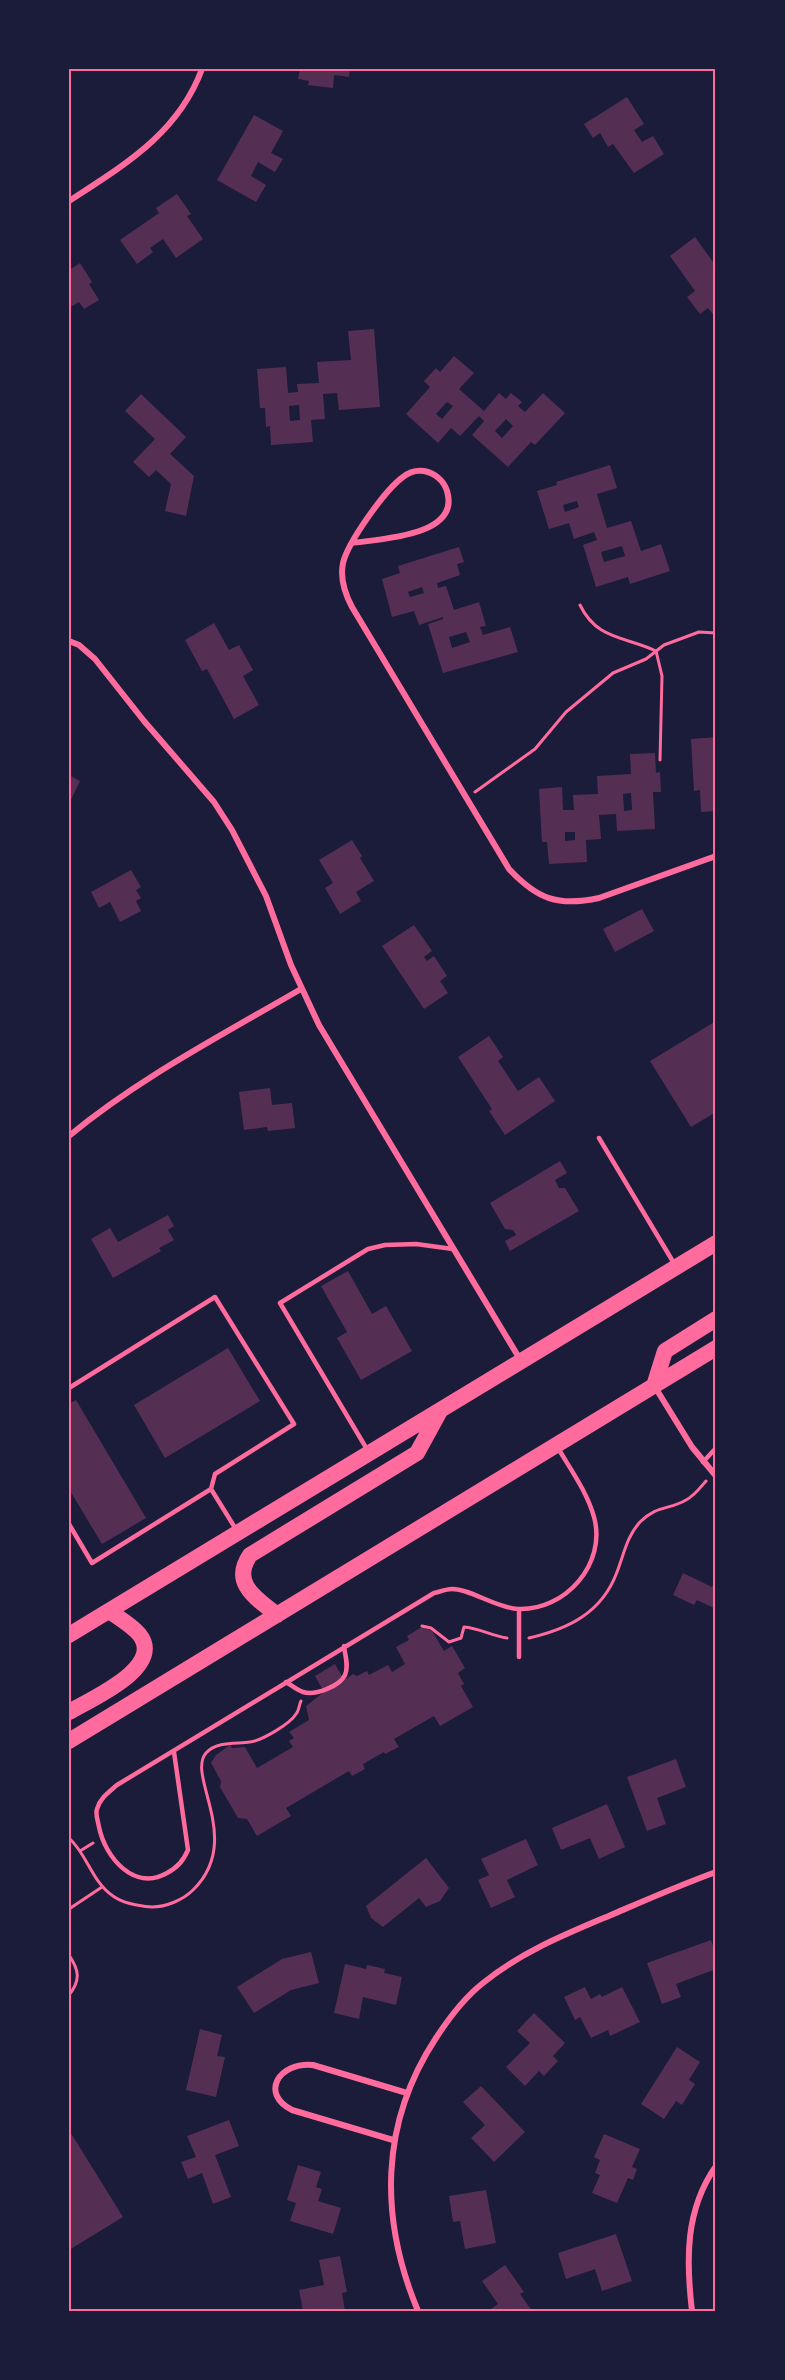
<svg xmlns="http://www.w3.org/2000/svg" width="785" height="2380" viewBox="0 0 785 2380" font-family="'DejaVu Sans',sans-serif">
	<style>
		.building { fill: #542f53; fill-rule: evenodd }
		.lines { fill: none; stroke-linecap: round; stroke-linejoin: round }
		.path { stroke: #ff6b9d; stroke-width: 3 }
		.service { stroke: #ff6b9d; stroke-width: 4.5 }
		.minor { stroke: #ff6b9d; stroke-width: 6 }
		.trunk { stroke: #ff6b9d; stroke-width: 16 }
		.neatline { fill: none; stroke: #ff6b9d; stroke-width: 2 }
	</style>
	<rect width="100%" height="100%" fill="#1b1b3a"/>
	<path class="building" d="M300 69H350L349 77 334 75 333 88 308 85 309 81 298 79Z
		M627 97 644 124 634 130 642 142 653 136 664 154 634 173 613 144 608 147 600 133 593 138 584 124Z
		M254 115 283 131 271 153 283 159 275 172 258 162 251 176 266 185 256 202 217 180Z
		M177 194 191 214 187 216 203 239 176 258 163 239 150 248 153 252 137 264 120 240 159 213 156 208Z
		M695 237 716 266 714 276 716 318 708 308 700 314 687 297 695 291 670 256Z
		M80 263 92 282 89 284 99 300 84 309 79 302 69 308V270Z
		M374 329 380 407 339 410 337 393 323 394 325 419 311 420 313 442 271 445 270 426 266 427 265 408H260L257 369 286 367 288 393 298 392 297 384 319 383 317 362 351 360 348 331ZM299 405 300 420 290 421 289 406Z
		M454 356 474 373 459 389 484 411 499 393 506 399 511 393 522 402 518 406 525 412 543 393 565 413 535 445 531 442 508 467 472 435 484 421 479 416 460 436 451 428 438 443 406 414 430 387 424 381 436 368 440 372ZM447 402 453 406 442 419 436 414ZM506 419 513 426 502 438 495 431Z
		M141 394 186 437 170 454 194 476 186 516 165 511 171 484 156 470 149 477 133 462 155 439 125 411Z
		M610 465 617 488 597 494 607 528 631 521 641 551 661 544 670 571 630 584 628 577 596 587 583 545 597 540 594 532 574 539 569 523 549 529 537 491 557 485 556 482ZM577 501 579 507 565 512 563 505ZM622 546 625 556 604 562 601 552Z
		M459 547 464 562 457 564 460 575 437 583 438 588 446 586 454 610 479 602 486 626 480 627 483 635 510 627 518 652 443 673 428 624 443 619V617L419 625 414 611 392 617 382 579 400 573 398 566ZM422 587 424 593 410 597 408 592ZM466 632 470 642 452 648 449 637Z
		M214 623 229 650 239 645 253 670 243 676 259 705 234 719 207 669 202 671 185 640Z
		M716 737V811L701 812 700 790 694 791 691 739Z
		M655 753 656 773 660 772 661 792H653L655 829 617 831 616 814 599 815 601 839 586 840 587 862 549 864 547 842H542L539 789 562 787 563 810H574L573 795 598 794 597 776 631 774 630 754ZM631 793 632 810 624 811 623 794ZM565 832H575V840L565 841Z
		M69 775 80 781 69 804Z
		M352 840 362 856 360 858 374 881 356 892 361 901 340 914 325 888 333 883 319 860Z
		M131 870 141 887 136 890 141 898 136 901 141 911 120 922 110 902 99 908 91 892Z
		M642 909 654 931 615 952 603 929Z
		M414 925 432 951 424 957 427 961 434 956 447 976 440 981 448 993 424 1009 382 946Z
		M716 1021V1112L691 1127 650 1061Z
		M489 1036 503 1057 498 1061 518 1091 539 1077 555 1101 505 1135 489 1111 492 1109 458 1057Z
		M270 1088 272 1105 292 1103 295 1128 268 1131 267 1127 244 1130 239 1092Z
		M560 1161 567 1173 555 1180 559 1188H565L579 1211 510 1251 505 1241 516 1235 513 1230 505 1229 490 1203Z
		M168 1215 174 1226 168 1230 174 1240 159 1248 161 1251 113 1278 91 1239 110 1228 118 1242Z
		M348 1271 372 1314 386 1306 412 1351 361 1380 337 1338 347 1332 321 1286Z
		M228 1348 260 1401 165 1458 134 1405Z
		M76 1400 146 1518 102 1544 69 1489V1404Z
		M683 1573 712 1587 716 1578V1609L697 1600 694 1605 673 1595Z
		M422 1627 432 1631 444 1651 452 1646 465 1668 458 1673 464 1684 461 1686 473 1707 440 1726 434 1716 394 1739 399 1747 385 1754 384 1752 363 1764 365 1769 352 1776 349 1771 286 1808 291 1816 257 1836 247 1819 238 1818 220 1787 221 1781 211 1763 216 1755 230 1745 232 1748 245 1747 257 1768 293 1747 289 1741 294 1738 289 1732 309 1720 306 1706 324 1692 315 1676 335 1664 344 1680 353 1674 357 1676 367 1671 369 1675 388 1665 392 1672 405 1664 396 1647 409 1640 407 1636Z
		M676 1759 686 1787 657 1798 666 1824 647 1831 627 1777Z
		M607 1804 625 1847 599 1859 590 1838 561 1850 552 1828Z
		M526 1839 538 1865 507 1880 515 1897 491 1908 478 1880 489 1875 481 1859Z
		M426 1858 449 1888 440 1901 426 1907 419 1898 383 1927 371 1918 366 1906Z
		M711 1940 716 1954V1969L676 1984 681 1997 662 2004 647 1963Z
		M311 1952 319 1983 291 1990 254 2013 237 1987 282 1959Z
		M345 1964 366 1969 367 1965 385 1969 384 1973 402 1977 396 2005 363 1997 359 2019 334 2013Z
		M585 1987 591 1999 600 1994 602 1997 622 1987 640 2022 610 2036 608 2030 591 2038 580 2017 575 2020 564 1997Z
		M534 2013 565 2043 553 2056 558 2061 544 2076 539 2071 525 2086 506 2067 530 2043 517 2031Z
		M200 2029 222 2035 217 2056 225 2057 216 2097 186 2090Z
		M677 2047 700 2062 689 2080 695 2084 682 2105 676 2101 664 2119 641 2104Z
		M481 2086 525 2132 494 2162 471 2138 485 2125 463 2102Z
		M229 2120 239 2146 215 2155 231 2197 213 2204 202 2173 188 2179 181 2162 196 2157 187 2136Z
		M69 2130 123 2217 69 2250Z
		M604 2134 640 2149 632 2167 637 2169 633 2180 628 2178 617 2203 592 2193 600 2175 595 2173 600 2160 594 2157Z
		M298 2165 321 2172 316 2187 322 2189 318 2201 341 2208 333 2234 290 2221 296 2203 287 2200Z
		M486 2190 496 2243 465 2249 460 2221 453 2222 449 2196Z
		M616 2234 632 2281 602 2291 595 2269 566 2279 558 2253Z
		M340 2256 347 2292 342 2293 345 2311H303L299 2290 324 2285 319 2260Z
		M505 2265 524 2292 520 2294 532 2311H488L498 2304 482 2281Z"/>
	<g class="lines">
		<path class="path" d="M580 605C597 640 624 636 656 651L662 676 660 760
			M475 792 535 749 566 712 613 673 646 659 664 645 699 632 716 633
			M422 1626 431 1628 449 1642 461 1638 464 1627C479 1628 492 1636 507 1638
			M529 1638C568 1629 602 1613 617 1572 624 1554 627 1536 640 1522 657 1505 669 1510 686 1500 694 1496 700 1488 706 1481
			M69 1838C87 1854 92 1882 113 1896 124 1904 138 1906 152 1907 166 1907 183 1900 193 1890 244 1840 186 1776 206 1753 217 1741 236 1744 250 1742 261 1741 290 1724 296 1714 299 1711 299 1705 301 1701
			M80 1851 93 1843
			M69 1909 102 1887
			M69 1955C79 1970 81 1980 69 1995"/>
		<path class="service" d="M599 1138 675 1265
			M69 1388 215 1297 294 1424 215 1474 211 1489 92 1563 69 1524
			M368 1451 280 1303 368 1249 385 1245 416 1244 453 1249
			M703 1462 716 1448
			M211 1489 237 1531
			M519 1609V1657
			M286 1682C291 1685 297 1690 303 1692 315 1696 340 1686 345 1675 349 1666 345 1655 344 1646
			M174 1752 188 1850C183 1861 178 1867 167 1873 134 1892 105 1857 99 1827 98 1821 95 1814 97 1809 100 1798 109 1792 117 1785L434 1593C439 1592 446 1589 452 1589 471 1589 496 1608 518 1609 565 1611 607 1564 594 1517 587 1492 571 1470 558 1448"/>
		<path class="minor" d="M69 201C124 165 178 134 202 69
			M352 543C381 539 461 536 447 491 444 481 435 473 424 471 417 470 409 472 403 477 385 490 348 542 343 563 340 578 345 594 352 607L509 869C537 899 558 907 599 898L716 856
			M69 641 79 645 95 659 144 721 214 802 232 830 266 896 291 965 319 1025 521 1361
			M69 1136C139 1078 222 1035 301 989
			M655 1387 692 1447 716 1476
			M393 2140 292 2110C260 2094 278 2062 313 2065L407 2093
			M418 2311C379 2218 380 2123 436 2038 449 2018 464 1998 483 1983 521 1952 566 1934 611 1915 646 1900 680 1885 716 1872
			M692 2311C686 2260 685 2210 716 2166"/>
		<path class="trunk" d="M654 1386 665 1351 716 1319
			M277 1615C258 1599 230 1584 250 1555L417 1453 440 1411
			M69 1635 716 1243
			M69 1712C91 1699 166 1667 139 1634 131 1625 119 1618 109 1611
			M69 1741 716 1348"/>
	</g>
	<rect width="785" height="2380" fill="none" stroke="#1b1b3a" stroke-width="141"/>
	<rect x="70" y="70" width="644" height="2240" class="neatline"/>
</svg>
